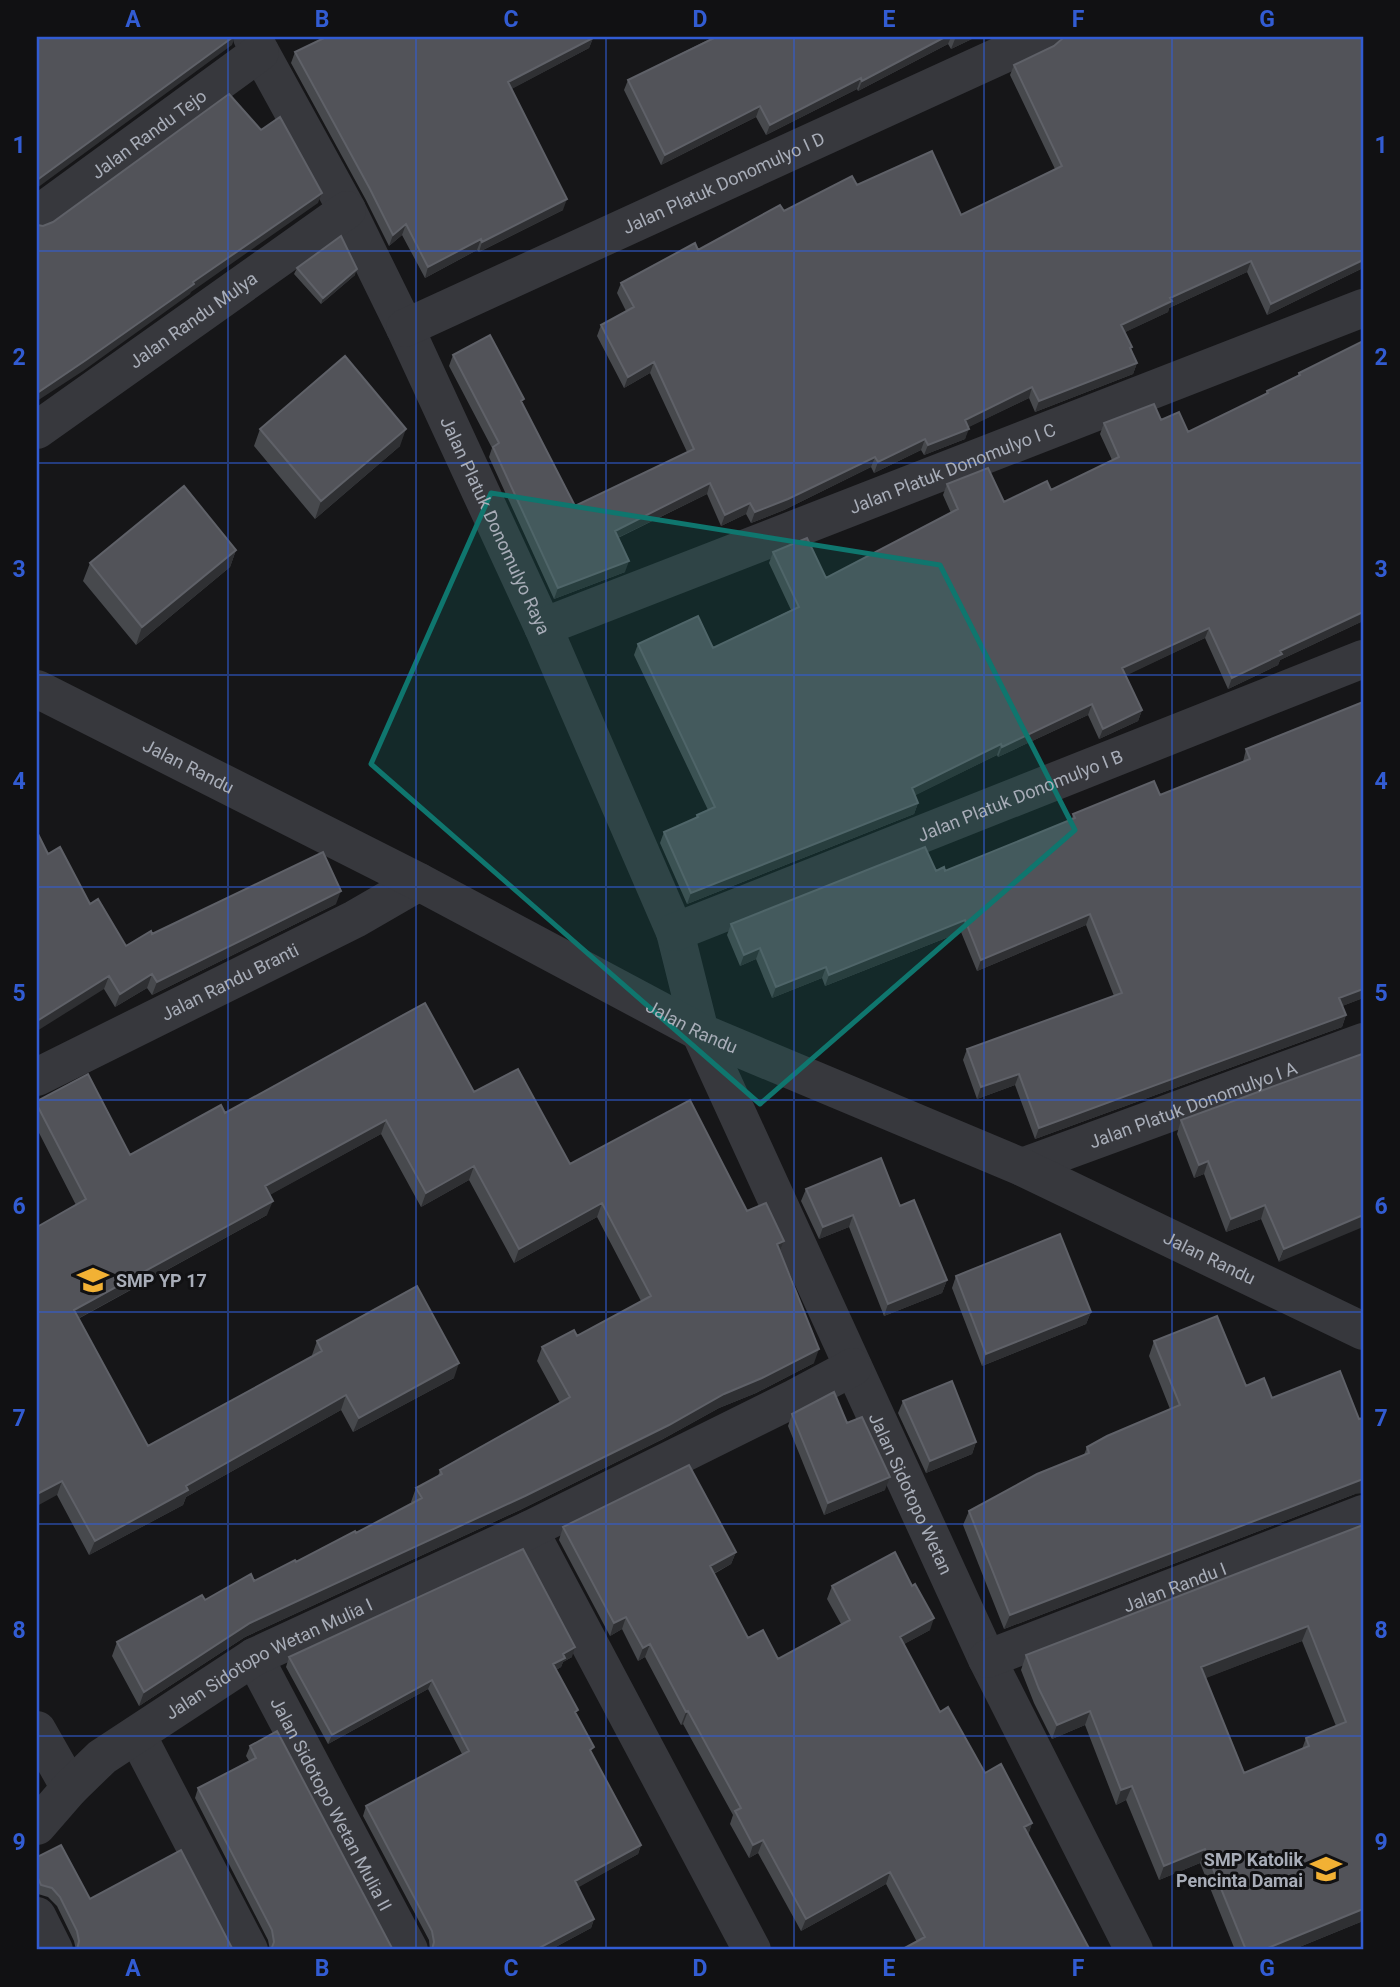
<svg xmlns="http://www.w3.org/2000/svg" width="1400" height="1987" viewBox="0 0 1400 1987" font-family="Roboto,sans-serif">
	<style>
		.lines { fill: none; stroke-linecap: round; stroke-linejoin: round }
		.minor { stroke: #37383d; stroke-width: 38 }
		.tertiary { stroke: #37383d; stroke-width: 38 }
		.wall { fill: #47494d; fill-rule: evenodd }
		.shaded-wall { fill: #2f3033 }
		.building { fill: #525359; stroke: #5f6168; stroke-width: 2; fill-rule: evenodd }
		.marked { fill: #0f766e; fill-opacity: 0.2; stroke: #0f766e; stroke-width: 5; stroke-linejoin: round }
		.grid { fill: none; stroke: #325cd3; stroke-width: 2; stroke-opacity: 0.55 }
		.labels { text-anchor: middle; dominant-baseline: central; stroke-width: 6; stroke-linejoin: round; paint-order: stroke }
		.street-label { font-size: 18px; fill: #a8adb8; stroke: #111113 }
		.poi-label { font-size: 18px; font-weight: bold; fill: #a8adb8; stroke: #111113; text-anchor: start }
		.neatline { fill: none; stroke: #325cd3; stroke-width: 2.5 }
		.grid-label { font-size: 23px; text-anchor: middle; font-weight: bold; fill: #325cd3 }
	</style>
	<rect width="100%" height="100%" fill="#161618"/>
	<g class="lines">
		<g class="minor">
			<path id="s1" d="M252 37 347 210 405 328 543 627 675 932 700 1032 987 1659 1134 1950"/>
			<path id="s2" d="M37 215 260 52"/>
			<path id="s3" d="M405 328 1041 37"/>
			<path id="s4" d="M37 430 347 210"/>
			<path id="s5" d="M543 627 1363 308"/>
			<path id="s6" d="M675 932 1363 659"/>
			<path id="s7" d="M37 1077 355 919 419 882"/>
			<path id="s8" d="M1022 1167 1363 1042"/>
			<path d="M529 1530 752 1950"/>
			<path id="s9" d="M254 1657 409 1950"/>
			<path id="s10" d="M987 1659 1363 1514"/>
			<path d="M37 1730 70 1788"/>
			<path d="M137 1735 249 1950"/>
			<path id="s11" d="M37 1826 70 1788 102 1757 254 1657 529 1530 795 1398 853 1367"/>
			<path d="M37 1916 54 1950"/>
		</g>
		<path class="tertiary" id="s12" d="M37 689 419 882 700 1032 1022 1167 1363 1331"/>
	</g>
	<path class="wall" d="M714 37H976L951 49 948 44 858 91 857 89 766 135 756 117 661 165 624 90 628 80Z
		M1062 37H1363V268L1267 315 1247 272 1169 308 1168 312 1125 332 1132 347 1131 349 1137 363 1133 374 1035 412 1029 398 968 427 965 439 924 455 921 450 874 473 871 467 784 510 751 523 746 514 721 526 707 494 618 538 625 572 554 599 489 457 492 448 449 366 453 355 522 404 575 506 687 452 650 373 624 388 597 336 601 325 626 311 617 293 621 283 698 250 784 211 857 185 961 215 1055 169 1010 75 1014 65 1054 46 1062 39Z
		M347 38H593L589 48 511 89 563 210 479 252 477 250 425 278 402 235 389 246 366 200 291 63 295 52Z
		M297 268 355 275 321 304 294 274Z
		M1363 341V621L1280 660 1278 665 1228 689 1205 638 1126 675 1142 710 1138 721 1099 739 1088 715 998 757 997 755 915 795 918 803 914 814 687 904 660 843 664 832 696 818 697 815 708 810 634 655 638 644 713 648 791 610 769 563 773 552 826 578 951 513 943 495 947 484 1004 502 1051 490 1112 460 1100 434 1104 423 1161 420 1188 432 1265 395 1267 391 1298 376 1299 373Z
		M260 429 400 446 315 519 254 446Z
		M236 550 230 567 136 645 83 581 90 563Z
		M1363 702V998L1342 1006 1346 1015 1342 1027 1035 1139 1015 1085 977 1099 963 1060 967 1049 1114 996 1086 925 977 971 961 932 825 986 822 978 772 998 756 959 740 966 727 935 731 924 936 871H945L1072 819 1073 814 1160 795 1243 762 1246 749Z
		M48 854 126 946 152 934 336 904 152 995 147 988 115 1007 104 989Z
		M1363 1056 1279 1262 1261 1219 1226 1232 1204 1174 1194 1178 1177 1134 1181 1120Z
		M474 1092 570 1164 747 1211 784 1241 780 1251 814 1363 756 1393 719 1408 663 1439 520 1510 245 1637 139 1706 112 1656 117 1642 205 1600 254 1581 296 1562 356 1533 412 1503 411 1502 416 1488 438 1476 440 1470 560 1403 537 1361 542 1347 577 1336 641 1301 597 1217 514 1263 469 1180 421 1207 381 1134 269 1195 267 1215 78 1319 148 1446 312 1356V1355L317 1341 454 1378 353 1432 341 1410 186 1497 183 1505 89 1555 57 1495 76 1205 37 1129V1101L130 1155 225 1113Z
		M806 1189 900 1206 947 1280 942 1293 884 1316 849 1227 819 1239 801 1201Z
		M956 1276 1091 1312 1086 1324 982 1366 952 1288Z
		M1154 1341 1272 1398 1355 1494 1004 1629 963 1525 969 1511 1084 1455 1087 1447 1170 1409 1149 1356Z
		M903 1401 976 1442 972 1454 926 1473 898 1413Z
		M792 1414 847 1423 885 1490 824 1515 788 1426Z
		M1363 1525V1921L1292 1950H1235L1200 1863 1159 1880 1126 1800 1116 1805 1085 1725 1052 1739 1034 1703 1021 1670 1026 1655ZM1302 1641 1336 1726 1306 1738 1302 1749 1244 1773 1205 1678Z
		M563 1527 736 1552 731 1564 714 1574 748 1638 778 1659 841 1624 827 1599 832 1586 930 1630 904 1644 940 1712 985 1773 1032 1823 1028 1835 1090 1950 917 1942 886 1884 801 1931 758 1853 749 1858 730 1824 733 1815 683 1724 681 1725 645 1657 638 1661 622 1629 610 1636 559 1540Z
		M289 1657H572L563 1662 561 1667 556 1670 576 1715 592 1754 641 1845 638 1854 578 1887 594 1919 591 1928 550 1950H430L429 1940 363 1816 366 1806 462 1754 428 1689 328 1744 286 1667Z
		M250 1746 393 1950H270L268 1940 195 1798 198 1788 249 1761 246 1756Z
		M37 1857 90 1899 233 1950H76L74 1941 57 1906 48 1897 38 1894 37 1892Z"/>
	<path class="shaded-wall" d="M233 37H235L232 45 37 188V180Z
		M945 37H951L948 44 858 91 862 81Z
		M958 37H976L951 49 955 39Z
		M593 38 589 48 504 93 508 82Z
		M861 78 857 89 766 135 770 125Z
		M760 106 756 117 661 165 665 155Z
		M322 193 318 203 191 292 190 294 83 371 37 401V393L193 282Z
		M567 199 563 210 479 252 482 242Z
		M406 224 402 235 389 246 393 235Z
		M481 239 477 250 425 278 428 267Z
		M1363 260V268L1267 315 1271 304Z
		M1251 261 1247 272 1169 308 1168 312 1117 336 1121 325 1170 298Z
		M357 269 355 275 321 304 323 298Z
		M654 362 650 373 624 388 628 377Z
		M1137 363 1133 374 1035 412 1039 401Z
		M1032 387 1029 398 961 431 965 420Z
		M406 429 400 446 315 519 321 501Z
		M969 429 965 439 924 455 928 445Z
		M925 439 921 450 874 473 878 462Z
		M875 457 871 467 784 510 751 523 755 512Z
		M710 483 707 494 611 541 615 531Z
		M750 503 746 514 721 526 725 515Z
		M236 550 230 567 136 645 142 627Z
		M629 561 625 572 554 599 558 588Z
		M1363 612V621L1280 660 1278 665 1228 689 1232 678 1280 651Z
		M1209 628 1205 638 1119 679 1122 668Z
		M1092 704 1088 715 998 757 1002 747Z
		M1142 710 1138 721 1099 739 1103 729Z
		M1001 744 997 755 908 799 912 788Z
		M918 803 914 814 687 904 691 893Z
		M341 891 336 904 152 995 157 982Z
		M1090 914 1086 925 977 971 981 960Z
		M965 920 961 932 825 986 829 975Z
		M760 948 756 959 740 966 744 955Z
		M826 967 822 978 772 998 776 987Z
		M152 974 147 988 115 1007 120 994Z
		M109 976 104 989 37 1031V1021Z
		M1363 989V998L1335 1009 1339 998Z
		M1346 1015 1342 1027 1035 1139 1039 1128Z
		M1019 1074 1015 1085 977 1099 981 1087Z
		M386 1120 381 1134 259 1201 265 1186Z
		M1208 1161 1204 1174 1194 1178 1199 1165Z
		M474 1166 469 1180 421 1207 426 1193Z
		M273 1201 267 1215 68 1324 74 1310Z
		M602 1203 597 1217 514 1263 519 1249Z
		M1265 1205 1261 1219 1226 1232 1231 1219Z
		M853 1215 849 1227 819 1239 823 1227Z
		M1363 1215V1227L1279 1262 1284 1249Z
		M784 1241 778 1256 777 1244Z
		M947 1280 942 1293 884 1316 888 1304Z
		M1091 1312 1086 1324 982 1366 986 1354Z
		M819 1349 814 1363 756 1393 719 1408 663 1439 520 1510 245 1637 139 1706 144 1692 250 1623Z
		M459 1363 454 1378 353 1432 359 1418Z
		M346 1395 341 1410 186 1497 183 1505 89 1555 95 1541 186 1486Z
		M976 1442 972 1454 926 1473 930 1461Z
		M890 1477 885 1490 824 1515 828 1503Z
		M1360 1479H1363V1493L1355 1494 1004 1629 1010 1615Z
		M62 1481 57 1495 37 1506V1494Z
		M736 1552 731 1564 705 1578 710 1566Z
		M626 1617 622 1629 610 1636 614 1623Z
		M934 1618 930 1630 895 1649 900 1637Z
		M1308 1626 1302 1641 1196 1682 1201 1667Z
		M650 1644 645 1657 638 1661 643 1648Z
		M575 1647 572 1657 563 1662 561 1667 549 1674 553 1664 563 1654Z
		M432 1680 428 1689 328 1744 332 1735Z
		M688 1711 683 1724 681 1725 686 1712Z
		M1090 1711 1085 1725 1052 1739 1057 1725Z
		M1132 1786 1126 1800 1116 1805 1121 1790Z
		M1032 1823 1028 1835 1024 1827Z
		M763 1840 758 1853 749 1858 753 1845Z
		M641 1845 638 1854 572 1891 575 1881Z
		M1205 1849 1200 1863 1159 1880 1164 1866Z
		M890 1872 886 1884 801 1931 806 1919Z
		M1363 1909V1921L1292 1950H1263Z
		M594 1919 591 1928 550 1950H536Z"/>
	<path class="building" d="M37 37H233L37 180Z
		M326 37H346L347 38 350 37H592L593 38 508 82 567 199 482 242 481 239 428 267 406 224 393 235 370 189 295 52Z
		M716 37H945L862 81 861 78 770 125 760 106 665 155 628 80Z
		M1063 37H1363V260L1271 304 1251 261 1170 298 1172 301 1121 325 1132 347 1130 348 1137 363 1039 401 1032 387 965 420 969 429 928 445 925 439 878 462 875 457 788 499 755 512 750 503 725 515 710 483 615 531 629 561 558 588 493 447 499 443 453 355 490 335 524 399 521 401 575 506 694 449 654 362 628 377 601 325 634 307 621 283 695 243 698 250 780 205 784 211 852 176 857 185 932 151 961 215 1062 166 1014 65 1054 46 1062 39Z
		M229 94 261 130 280 117 322 193 193 282 194 284 86 360 37 393V225L43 226 53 222Z
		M341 236 357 269 323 298 297 268Z
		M1363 341V612L1280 651 1282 654 1232 678 1209 628 1122 668 1142 710 1103 729 1092 704 1002 747 1001 744 912 788 918 803 691 893 664 832 698 817 697 815 715 807 638 644 698 616 713 648 799 607 773 552 807 538 826 578 958 509 947 484 988 468 1004 502 1047 481 1051 490 1119 457 1104 423 1154 404 1161 420 1179 412 1188 432 1268 393 1267 391 1300 375 1299 373Z
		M345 356 406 429 321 501 260 429Z
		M184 486 236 550 142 627 90 563Z
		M1363 702V989L1339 998 1346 1015 1039 1128 1019 1074 981 1087 967 1049 1122 993 1090 914 981 960 965 920 829 975 826 967 776 987 760 948 744 955 731 924 925 847 936 871 944 867 945 871 1075 818 1073 814 1154 781 1160 795 1250 759 1246 749Z
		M37 832 48 854 60 847 90 904 98 899 126 946 151 931 152 934 323 852 341 891 157 982 152 974 120 994 109 976 37 1021Z
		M425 1003 474 1092 518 1069 570 1164 690 1100 747 1211 766 1203 784 1241 777 1244 819 1349 762 1378 724 1394 669 1425 525 1496 250 1623 144 1692 117 1642 202 1595 205 1600 251 1574 254 1581 295 1560 296 1562 355 1531 356 1533 422 1498 416 1488 442 1474 440 1470 570 1397 542 1347 574 1330 577 1336 651 1296 602 1203 519 1249 474 1166 426 1193 386 1120 265 1186 273 1201 74 1310 148 1446 322 1351 317 1341 417 1286 459 1363 359 1418 346 1395 186 1486 188 1490 95 1541 62 1481 37 1494V1227L86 1199 37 1105V1101L88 1074 130 1155 221 1105 225 1113Z
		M1362 1054 1363 1056V1215L1284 1249 1265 1205 1231 1219 1208 1161 1199 1165 1181 1120Z
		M881 1158 900 1206 914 1200 947 1280 888 1304 853 1215 823 1227 806 1189Z
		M1060 1234 1091 1312 986 1354 956 1276Z
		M1217 1316 1246 1386 1264 1378 1272 1398 1340 1371 1359 1419 1363 1418V1479L1010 1615 969 1511 1037 1474 1089 1453 1087 1447 1107 1436 1180 1405 1154 1341Z
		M952 1381 976 1442 930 1461 903 1401Z
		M834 1392 847 1423 862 1417 890 1477 828 1503 792 1414Z
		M689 1465 736 1552 710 1566 748 1638 763 1630 778 1659 850 1620 832 1586 895 1552 912 1586 915 1584 934 1618 900 1637 940 1712 948 1707 985 1773 1001 1764 1032 1823 1024 1827 1090 1950H901L925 1937 890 1872 806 1919 763 1840 753 1845 735 1811 741 1808 688 1711 686 1712 650 1644 643 1648 626 1617 614 1623 563 1527Z
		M1363 1525V1909L1263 1950H1246L1205 1849 1164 1866 1132 1786 1121 1790 1090 1711 1057 1725 1039 1689 1026 1655ZM1308 1626 1346 1722 1306 1738 1309 1746 1244 1773 1201 1667Z
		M523 1549 575 1647 563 1654 565 1658 553 1664 578 1710 575 1712 594 1747 590 1750 641 1845 575 1881 594 1919 537 1949V1950H432L434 1942 432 1931 366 1806 469 1751 432 1680 332 1735 289 1657Z
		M277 1731 393 1950H271L274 1942 272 1930 198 1788 256 1758 250 1746Z
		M61 1845 90 1899 181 1850 233 1950H77L79 1941 77 1931 60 1897 52 1888 41 1885 37 1876V1857Z"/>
	<path class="marked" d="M491 493 940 565 1075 830 760 1104 371 764Z"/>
	<path class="grid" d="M228 37V1950M416 37V1950M606 37V1950M794 37V1950M984 37V1950M1172 37V1950M37 251H1363M37 463H1363M37 675H1363M37 887H1363M37 1100H1363M37 1312H1363M37 1524H1363M37 1736H1363"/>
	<defs>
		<symbol id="school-bare" viewBox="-9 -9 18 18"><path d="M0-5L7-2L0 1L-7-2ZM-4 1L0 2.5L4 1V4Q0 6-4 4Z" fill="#f2b134" stroke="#111113" stroke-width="2.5" paint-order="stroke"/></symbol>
	</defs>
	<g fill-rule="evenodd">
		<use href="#school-bare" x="71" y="1258" width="44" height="44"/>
		<use href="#school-bare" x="1304" y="1847" width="44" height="44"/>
	</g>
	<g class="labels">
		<g class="street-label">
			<text stroke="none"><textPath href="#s2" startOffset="138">Jalan Randu Tejo</textPath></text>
			<text stroke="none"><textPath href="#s3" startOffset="350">Jalan Platuk Donomulyo I D</textPath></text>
			<text stroke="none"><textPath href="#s4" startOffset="191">Jalan Randu Mulya</textPath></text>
			<text stroke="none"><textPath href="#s5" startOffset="439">Jalan Platuk Donomulyo I C</textPath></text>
			<text stroke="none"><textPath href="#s1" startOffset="546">Jalan Platuk Donomulyo Raya</textPath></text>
			<text stroke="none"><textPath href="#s12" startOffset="170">Jalan Randu</textPath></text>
			<text stroke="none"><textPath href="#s6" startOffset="371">Jalan Platuk Donomulyo I B</textPath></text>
			<text stroke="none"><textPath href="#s7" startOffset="215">Jalan Randu Branti</textPath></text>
			<text stroke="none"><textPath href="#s12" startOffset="737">Jalan Randu</textPath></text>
			<text stroke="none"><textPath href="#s8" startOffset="182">Jalan Platuk Donomulyo I A</textPath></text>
			<text stroke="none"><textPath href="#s12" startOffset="1304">Jalan Randu</textPath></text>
			<text stroke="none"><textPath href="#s1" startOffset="1601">Jalan Sidotopo Wetan</textPath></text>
			<text stroke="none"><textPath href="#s10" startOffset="201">Jalan Randu I</textPath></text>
			<text stroke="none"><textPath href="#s11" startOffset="289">Jalan Sidotopo Wetan Mulia I</textPath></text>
			<text stroke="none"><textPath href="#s9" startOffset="166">Jalan Sidotopo Wetan Mulia II</textPath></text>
		</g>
		<g class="poi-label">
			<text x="116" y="1280">SMP YP 17</text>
			<text x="1303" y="1859" text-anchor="end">SMP Katolik<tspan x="1303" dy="21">Pencinta Damai</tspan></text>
		</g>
	</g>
	<rect width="1400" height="1987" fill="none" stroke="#111113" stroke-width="77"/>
	<rect x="38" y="38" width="1324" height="1910" class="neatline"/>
	<g class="grid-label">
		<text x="133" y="27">A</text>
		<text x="322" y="27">B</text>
		<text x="511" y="27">C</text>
		<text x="700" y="27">D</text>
		<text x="889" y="27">E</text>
		<text x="1078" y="27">F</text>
		<text x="1267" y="27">G</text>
		<text x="19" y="153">1</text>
		<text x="1381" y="153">1</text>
		<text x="19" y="365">2</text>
		<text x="1381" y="365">2</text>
		<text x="19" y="577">3</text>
		<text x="1381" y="577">3</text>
		<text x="19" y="789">4</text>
		<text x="1381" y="789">4</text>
		<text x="19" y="1001">5</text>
		<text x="1381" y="1001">5</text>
		<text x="19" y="1214">6</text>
		<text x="1381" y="1214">6</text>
		<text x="19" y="1426">7</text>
		<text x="1381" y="1426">7</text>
		<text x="19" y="1638">8</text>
		<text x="1381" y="1638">8</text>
		<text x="19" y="1850">9</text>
		<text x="1381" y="1850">9</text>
		<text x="133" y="1976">A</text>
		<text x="322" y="1976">B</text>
		<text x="511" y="1976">C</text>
		<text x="700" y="1976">D</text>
		<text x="889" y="1976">E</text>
		<text x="1078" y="1976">F</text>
		<text x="1267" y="1976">G</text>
	</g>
</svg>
